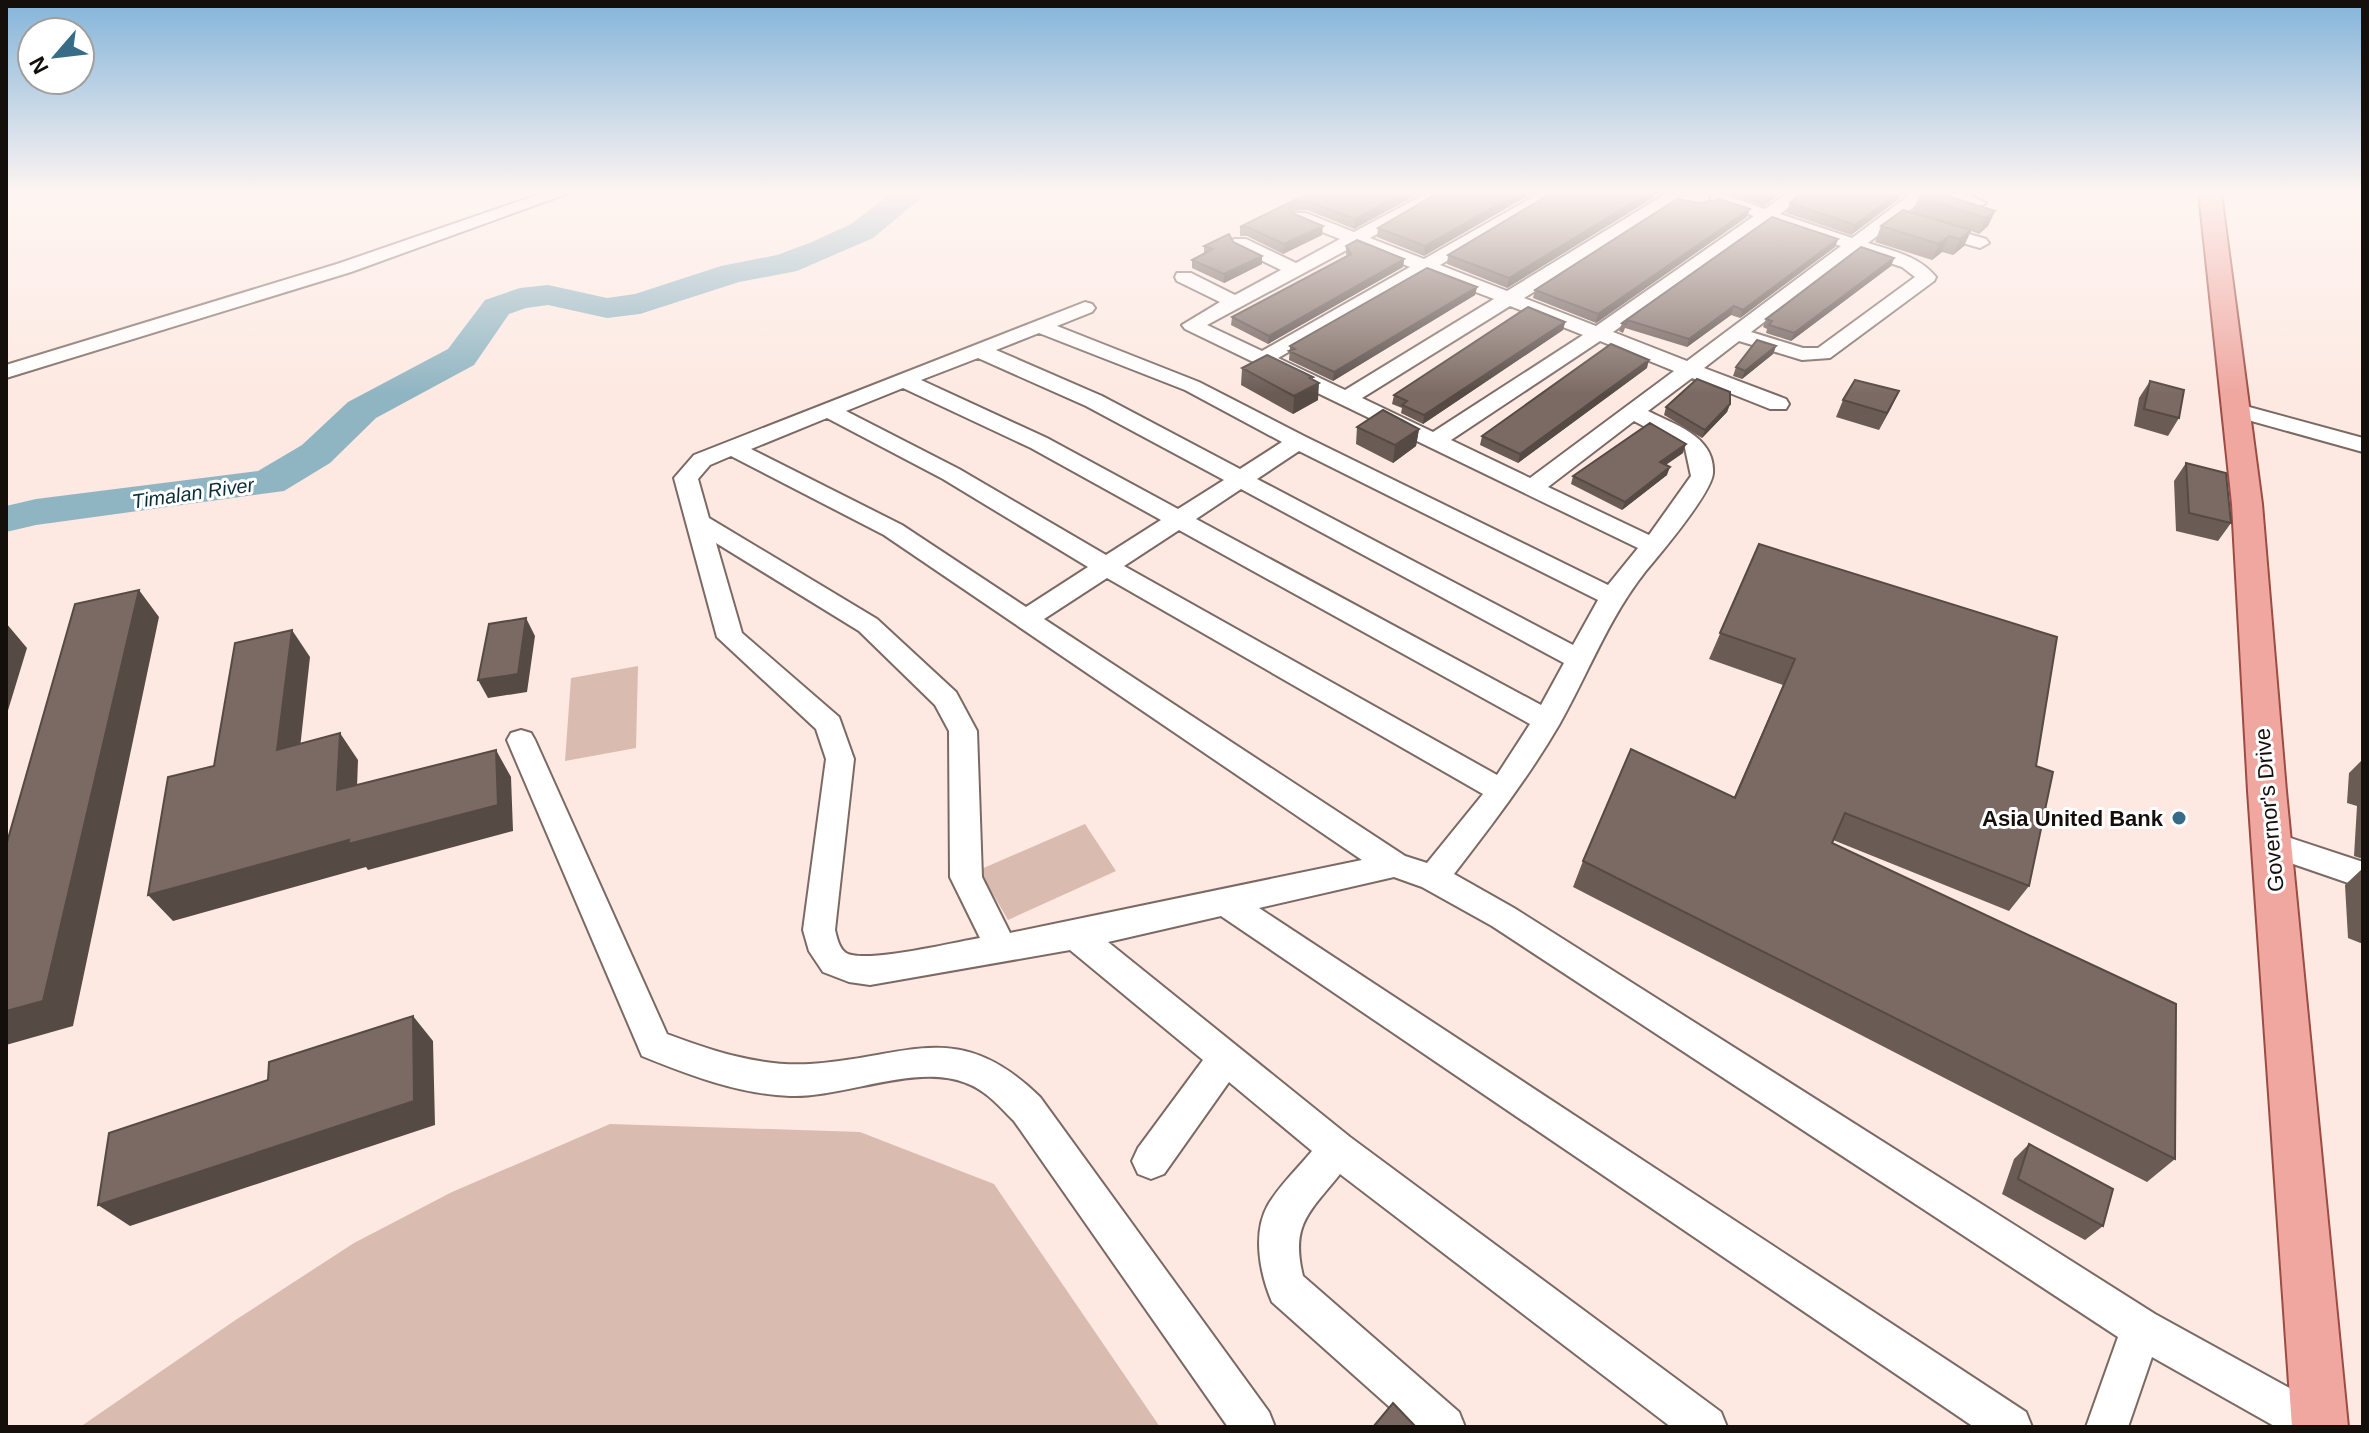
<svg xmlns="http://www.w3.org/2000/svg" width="2369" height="1433" viewBox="0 0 2369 1433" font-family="Arial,sans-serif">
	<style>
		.green { fill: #dabbaf }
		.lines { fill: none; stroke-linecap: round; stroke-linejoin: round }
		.river { fill: #8fb5c2; fill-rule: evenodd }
		.minor-casing { stroke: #7b6a64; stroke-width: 4 }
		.major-casing { stroke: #9c4c43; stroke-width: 4 }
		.minor { fill: #fff; fill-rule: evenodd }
		.major { fill: #efa7a0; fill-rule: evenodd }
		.wall { fill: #6a5b55 }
		.shaded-wall { fill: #564a45 }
		.building { fill: #7b6a63; stroke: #564a45; stroke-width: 2 }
		.poi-dot { fill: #366c87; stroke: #fff; stroke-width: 3 }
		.labels { text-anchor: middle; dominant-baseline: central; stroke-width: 6; stroke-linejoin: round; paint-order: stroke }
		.far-water-label { font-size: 20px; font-style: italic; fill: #092e39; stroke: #fff }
		.street-label { font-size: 22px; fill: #150f0c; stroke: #fff }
		.poi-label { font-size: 22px; font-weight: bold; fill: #150f0c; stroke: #fff; text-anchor: end }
	</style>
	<rect width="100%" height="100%" fill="#fde9e2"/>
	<path class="green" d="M638 666 636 748 565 761 571 678Z
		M1085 824 1116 871 1008 920 979 870Z
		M610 1124 860 1132 994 1184 1160 1427H80L237 1319 354 1243 452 1192Z"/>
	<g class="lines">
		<path class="river" d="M892 193H927L873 238 797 271 739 282 640 314 607 318 548 305 526 308 509 314 474 365 376 418 330 463 284 491 36 525 6 532V506L36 499 258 471 302 445 348 402 448 349 485 300 520 288 548 285 607 298 635 294 721 266 777 255 812 242 851 224Z"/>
		<defs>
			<path id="minor" d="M543 193H569L351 272 6 378V365L337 264Z
				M1427 193H1449L1370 238 1424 259 1540 193H1561L1440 265 1507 291 1664 195H1676L1679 199 1676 203 1524 298 1596 326 1754 216 1713 203 1710 199 1713 195H1725L1765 209 1787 193H1807L1780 214 1852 238 1912 193H1931L1868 243C1893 251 1919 256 1936 277L1934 281 1830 358 1802 360 1739 341 1704 368 1786 399 1789 404 1786 409H1770L1692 378 1648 411C1675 425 1715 436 1713 473 1712 493 1660 554 1645 572 1608 619 1588 674 1559 725 1528 778 1491 826 1454 874L1514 908 2155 1314 2333 1412 2339 1427H2276L2152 1357 2128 1427H2086L2118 1337 1492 926 1422 887 1394 877 1259 908 2026 1412 2032 1427H1974L1221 916 1108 942 1350 1137 1721 1412 1727 1427H1671L1340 1174C1310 1212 1290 1224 1303 1276L1459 1412 1465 1427H1412L1272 1302C1260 1274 1252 1233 1268 1205 1279 1186 1298 1168 1312 1151L1229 1082 1164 1174 1151 1179 1138 1174 1132 1161 1138 1148 1203 1060 1070 950 870 985 849 982 823 972 809 951 803 930 826 759 816 729 717 637 674 478 694 455 1085 302 1092 304 1095 308 1092 312 1057 326 1199 382 1306 437 1608 585 1638 548 1185 329 1182 325 1220 302 1177 281 1175 277 1177 273H1191L1235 295 1281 270 1234 247 1231 243 1234 239H1246L1296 263 1340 239 1294 221 1291 217 1294 213H1306L1354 232ZM1769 222 1841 246 1687 361 1613 332ZM1356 245 1410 267 1262 351 1207 325ZM1857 252 1902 267 1915 277 1818 348H1803L1751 332ZM1426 273 1494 299 1345 390 1278 358ZM1510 306 1583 335 1433 432 1362 398ZM1039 333 1185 390 1282 442 1240 469 1102 396 996 350ZM1600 341 1674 371 1530 478 1451 440ZM978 358 1086 406 1224 480 1178 509 1047 438 921 380ZM903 388 1031 448 1161 520 1106 555 959 469 846 411ZM827 418 943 479 1088 567 1026 607 902 525 751 449ZM1634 421 1685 448 1691 476 1649 535 1548 487ZM1299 451 1598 600 1573 645 1257 479ZM731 456 884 535 1362 860 1010 933 982 877 977 731 956 692 877 619 709 518 698 479 710 465ZM1241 489 1564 663 1541 705 1196 519ZM1179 530 1530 724 1497 775 1124 566ZM716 543 859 631 935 705 949 731 950 877 980 938C955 942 865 964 846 953 839 948 837 938 835 930L854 759 839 717 742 633ZM1107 578 1483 794 1427 863 1405 856 1044 619Z
				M1938 193H1965L1986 203 1977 208Z
				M1931 223 1986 239 1989 243 1980 248 1925 232 1922 228Z
				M2238 404 2363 438V452L2230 415 2227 410 2230 405Z
				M521 730 531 733 535 740 667 1034C712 1051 761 1067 810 1064 908 1058 957 1016 1040 1097L1269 1412 1275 1427H1228L1014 1121C1000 1107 986 1090 966 1083 915 1063 844 1098 790 1096 738 1094 689 1075 642 1056L507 740 511 733Z
				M2272 832 2363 862V888L2261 853 2257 844 2261 835Z"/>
			<path id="major" d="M2199 193H2221L2262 504 2286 791 2348 1427H2292L2248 791 2232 504Z"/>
		</defs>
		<use href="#minor" class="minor-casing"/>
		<use href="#major" class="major-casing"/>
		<use href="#minor" class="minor"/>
		<use href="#major" class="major"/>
	</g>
	<path class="wall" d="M1309 193H1420L1354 229 1307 210 1292 211V213L1322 235 1283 254 1247 236H1240V227Z
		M1438 193 1424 256 1377 237 1378 228Z
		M1552 193H1654L1653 198 1507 288 1447 264 1448 255Z
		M1732 193H1781L1764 206 1733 195Z
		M1802 193H1901L1899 199 1851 235 1786 213 1790 203Z
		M1919 197 1995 211 1988 226 1979 234 1971 231 1964 246 1953 255 1942 252 1932 260 1875 242 1881 226 1912 212Z
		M1747 217 1596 323 1533 298 1535 290Z
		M1772 217 1838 239 1835 247 1740 318 1731 315 1687 347 1625 328 1623 333 1619 331 1622 323Z
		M1233 242 1262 264 1224 283 1192 268V260L1204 254V246Z
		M1346 246 1404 259 1403 267 1268 344 1231 325 1232 317 1347 256 1346 254Z
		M1894 258 1891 266 1791 341 1766 333 1767 329 1763 327 1766 319Z
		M1477 287 1475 295 1333 381 1289 360 1290 346Z
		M1565 322 1563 330 1423 424 1401 413 1402 408 1392 404 1394 395Z
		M1776 346 1773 354 1742 379 1733 376 1736 367Z
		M1242 368 1313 380 1318 400 1293 414 1241 385Z
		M1647 368 1518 463 1480 445 1482 436Z
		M2150 381 2179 418 2168 436 2134 426 2139 398Z
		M1899 391 1879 430 1836 417 1843 400Z
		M1730 404 1727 412 1702 438 1664 415 1666 407Z
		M1357 427 1419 429 1416 446 1393 463 1356 444Z
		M1683 453 1666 465 1667 475 1622 510 1571 484 1573 476Z
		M2186 463 2231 523 2218 541 2176 531 2174 481Z
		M1759 544 2036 766 2029 886 2009 911 1833 840 1832 843 2175 1159 2147 1182 1573 887 1583 861 1734 797 1783 685 1709 659Z
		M2363 759V859L2354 856 2357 806 2347 803 2349 773Z
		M2363 868V944L2348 938 2345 885Z
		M2029 1144 2103 1226 2085 1240 2002 1194 2014 1159Z"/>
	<path class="shaded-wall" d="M1404 193H1420L1354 229 1355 219Z
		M1518 193H1533L1424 256 1425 246Z
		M1648 193H1654L1653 198 1507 288 1509 278Z
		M1771 193H1781L1764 206 1768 196Z
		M1898 193H1901L1899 199 1851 235 1855 225Z
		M1750 209 1747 217 1596 323 1598 314Z
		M1995 211 1988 226 1979 234 1986 218Z
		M1323 226 1322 235 1283 254 1284 244Z
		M1971 230 1964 246 1953 255 1960 239Z
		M1949 236 1942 252 1932 260 1939 244Z
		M1838 239 1835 247 1740 318 1743 310Z
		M1262 256V264L1224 283V274Z
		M1894 258 1891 266 1791 341 1794 333Z
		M1404 259 1403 267 1268 344 1269 336Z
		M1477 287 1475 295 1333 381 1334 372Z
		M1734 306 1731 315 1687 347 1689 339Z
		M1565 322 1563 330 1423 424 1424 415Z
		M1776 346 1773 354 1742 379 1745 371Z
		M1649 360 1647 368 1518 463 1520 454Z
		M1313 377 1312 386 1319 383 1318 400 1293 414 1294 396Z
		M1899 391 1891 408 1879 430 1887 413Z
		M1730 404 1727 412 1702 438 1705 430Z
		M1419 429 1416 446 1393 463 1395 445Z
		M1686 444 1683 453 1657 470 1660 462Z
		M1670 467 1667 475 1622 510 1625 502Z
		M139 590 159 617 73 1026 6 1045V1011Z
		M526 618 535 636 527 692 488 698 478 680Z
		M6 623 27 648 6 717Z
		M292 630 310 657 297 776 277 750Z
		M340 733 358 760 356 816 337 790Z
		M496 750 511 777 513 831 368 870 366 867 173 921 148 895Z
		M413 1016 433 1041 435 1125 130 1226 98 1205Z"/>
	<path class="building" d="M1309 193H1404L1355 219 1308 201 1292 202 1289 208 1292 213 1323 226 1284 244 1248 227H1240Z
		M1438 193H1518L1425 246 1378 228Z
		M1552 193H1648L1509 278 1448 255Z
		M1802 193H1898L1855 225 1790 203Z
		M1923 193H1938L1995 211 1986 218 1919 197Z
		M1677 199 1699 203 1720 199 1750 209 1598 314 1535 290Z
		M1903 210 1971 230 1960 239 1949 236 1939 244 1881 226Z
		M1772 217 1838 239 1743 310 1734 306 1689 339 1627 320 1626 324 1622 323Z
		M1229 234 1233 242 1262 256 1224 274 1192 260 1213 249 1204 246Z
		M1357 240 1404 259 1269 336 1232 317 1351 254 1346 246Z
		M1861 247 1894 258 1794 333 1769 325 1772 321 1766 319Z
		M1427 268 1477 287 1334 372 1289 351 1295 349 1290 346Z
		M1528 307 1565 322 1424 415 1402 405 1407 401 1394 395Z
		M1757 340 1776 346 1745 371 1736 367Z
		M1611 344 1649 360 1520 454 1482 436Z
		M1267 355 1313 377 1310 378 1319 383 1294 396 1242 368Z
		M1697 379 1730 392V404L1705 430 1666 407Z
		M1855 380 1899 391 1887 413 1843 400Z
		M2150 381 2184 390 2179 418 2144 409Z
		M1383 410 1419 429 1395 445 1357 427Z
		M1650 423 1686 444 1660 462 1670 467 1625 502 1573 476Z
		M2186 463 2226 473 2231 523 2189 513Z
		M1759 544 2057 637 2036 766 2053 772 2029 886 1845 813 1832 843 2176 1004 2175 1159 1583 861 1631 749 1735 798 1795 659 1720 633Z
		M139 590 43 1001 6 1011V846L75 604Z
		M526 618 518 674 478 680 489 624Z
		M292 630 277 750 340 733 337 790 496 750 498 805 348 844 349 840 148 895 168 777 214 766 235 643Z
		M413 1016 414 1101 98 1205 109 1133 268 1080 269 1062Z
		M2029 1144 2113 1189 2103 1226 2018 1179Z
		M1393 1403 1416 1427H1373Z"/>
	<linearGradient id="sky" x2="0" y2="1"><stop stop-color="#84b4d9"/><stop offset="0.49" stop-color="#fef5f2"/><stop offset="1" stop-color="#fef5f2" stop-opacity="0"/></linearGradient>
	<rect width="2369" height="394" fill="url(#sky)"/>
	<circle class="poi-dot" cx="2179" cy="818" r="8"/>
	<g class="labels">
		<g class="far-water-label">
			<text transform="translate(193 493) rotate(-8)">Timalan River</text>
		</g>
		<g class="street-label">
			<text transform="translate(2269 810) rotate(-95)">Governor's Drive</text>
		</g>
		<g class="poi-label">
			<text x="2163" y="818">Asia United Bank</text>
		</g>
	</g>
	<rect width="2369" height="1433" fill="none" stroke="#150f0c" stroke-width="16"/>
	<g transform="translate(56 56) rotate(242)"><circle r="38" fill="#ffffff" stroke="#a19f9e" stroke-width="2"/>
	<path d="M0-6L14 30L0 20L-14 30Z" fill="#366c87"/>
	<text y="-12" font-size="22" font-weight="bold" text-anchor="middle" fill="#150f0c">N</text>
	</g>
</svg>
